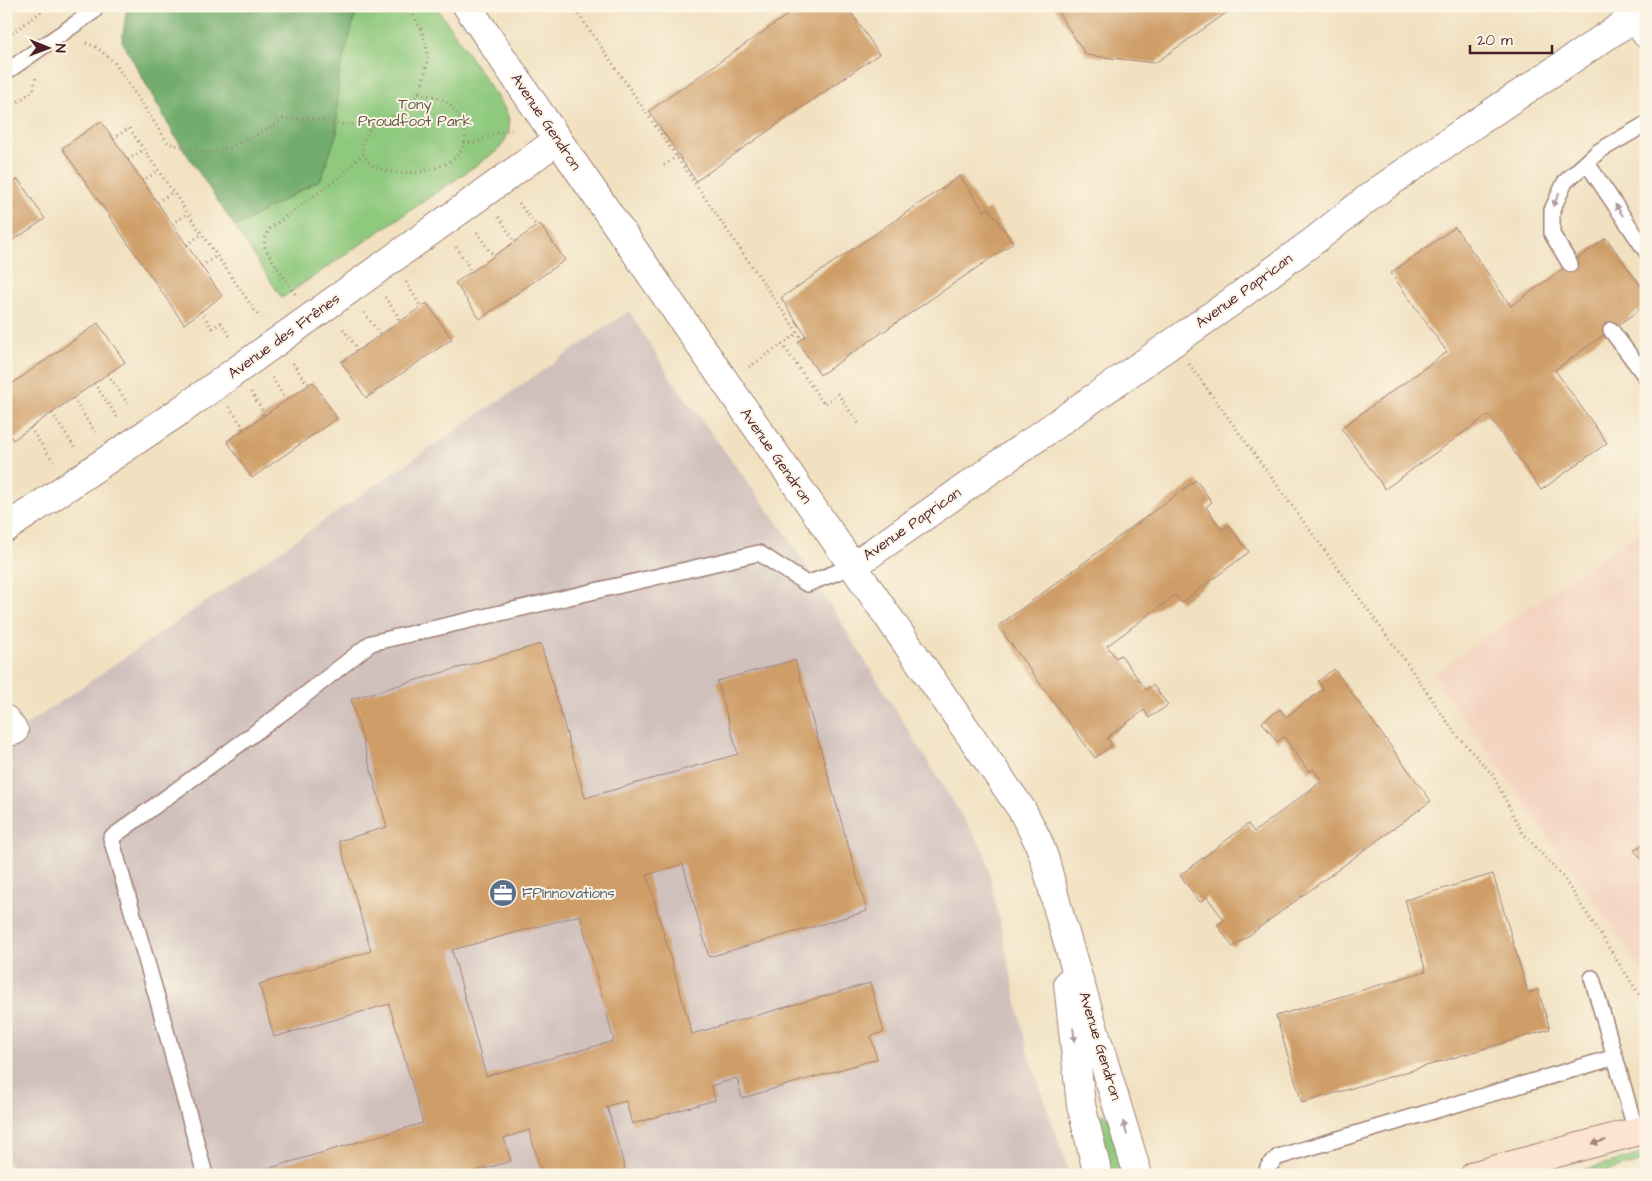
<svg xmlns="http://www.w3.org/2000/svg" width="1652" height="1181" viewBox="0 0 1652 1181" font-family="'Architects Daughter',sans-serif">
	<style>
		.built { fill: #f4d3c1 }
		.industrial { fill: #d0c0bc }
		.green { fill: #8fc97e; stroke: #6c7454 }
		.forest { fill: #73ad6d; stroke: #5e664c }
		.building { fill: #cf9e68; fill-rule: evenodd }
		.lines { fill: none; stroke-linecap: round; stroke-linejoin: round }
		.service-casing { stroke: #9e8076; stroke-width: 18 }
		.minor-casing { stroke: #9e8076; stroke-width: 30 }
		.tertiary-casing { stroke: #9e8076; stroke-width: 30 }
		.secondary-casing { stroke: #9e8076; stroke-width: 30 }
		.path { stroke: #9e8076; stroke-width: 3; stroke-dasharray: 1 4; stroke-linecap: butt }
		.service { stroke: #fff; stroke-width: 15 }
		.minor { stroke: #fff; stroke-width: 28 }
		.tertiary { stroke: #fff; stroke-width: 28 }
		.secondary { stroke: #fde4d1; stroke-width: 28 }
		.oneway { fill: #ae9aa0 }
		.oneway2 { fill: #a4827e }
		.labels { text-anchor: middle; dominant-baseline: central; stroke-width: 4; stroke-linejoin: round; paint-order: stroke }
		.park-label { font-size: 15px; fill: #5f5244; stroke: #fcf5e5 }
		.street-label { font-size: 15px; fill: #4a1f2b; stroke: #fcf5e5 }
		.service-label { font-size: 15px; fill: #4e5e75; stroke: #fcf5e5; text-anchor: start }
	</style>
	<rect width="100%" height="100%" fill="#fcf5e5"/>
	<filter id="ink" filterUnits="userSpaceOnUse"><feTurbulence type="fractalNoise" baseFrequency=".02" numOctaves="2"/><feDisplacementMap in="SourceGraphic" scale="10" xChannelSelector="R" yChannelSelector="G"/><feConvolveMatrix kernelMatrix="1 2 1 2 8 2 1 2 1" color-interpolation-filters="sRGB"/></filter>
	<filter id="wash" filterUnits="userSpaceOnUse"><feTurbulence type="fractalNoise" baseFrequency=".0096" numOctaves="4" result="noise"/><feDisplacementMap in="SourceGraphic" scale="20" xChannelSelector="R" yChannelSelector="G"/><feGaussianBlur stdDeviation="1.12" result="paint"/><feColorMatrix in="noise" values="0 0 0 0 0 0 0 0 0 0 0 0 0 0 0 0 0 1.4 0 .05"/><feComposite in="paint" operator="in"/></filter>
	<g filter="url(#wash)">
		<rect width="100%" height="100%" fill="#f1e1c1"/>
		<path class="built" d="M1646 526V976L1433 674Z"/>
		<path class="industrial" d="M629 311 672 380 786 534 985 853 1027 1050 1070 1175H17L6 1158V739Z"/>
		<path class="green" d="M358 6H436L505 109C513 125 509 138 497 151L282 298 235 227 321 179 337 132 338 78Z
			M1101 1114 1109 1117 1126 1175H1109L1095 1120Z
			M1646 1153V1160L1593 1175H1565Z"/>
		<path class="forest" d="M127 6H358L338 78 337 132 321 179 235 227 173 133 122 41Z"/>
		<g id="blocks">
			<path class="building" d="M800 6H847L879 54 696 181 649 111Z
				M1054 6H1236L1155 63 1086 55Z
				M101 121 222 296 184 324 62 148Z
				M960 176 984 211 989 208 1013 243 820 375 798 342 806 336 781 298Z
				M18 179 45 219 6 245V188Z
				M540 224 565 260 480 319 455 283Z
				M1455 227 1511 306 1606 238 1646 293V305L1555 370 1607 443 1541 490 1488 415 1385 489 1341 428 1447 352 1391 273Z
				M427 303 452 339 366 398 341 362Z
				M98 323 125 362 13 440 6 430V388Z
				M313 382 337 418 252 478 227 441Z
				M1196 480 1212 502 1206 507 1222 530 1229 525 1249 552 1181 603 1175 595 1107 646 1116 658 1121 655 1146 690 1153 685 1168 705 1149 718 1144 710 1107 738 1112 745 1095 758 998 626Z
				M541 644 585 798 738 754 717 681 795 660 867 911 709 957 683 864 647 875 692 1034 870 983 884 1032 871 1036 877 1059 742 1098 737 1078 711 1086 715 1100 632 1124 626 1101 607 1106 625 1169 606 1175H542L529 1130 504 1138 511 1161 463 1175H246L423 1123 389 1004 274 1037 259 984 371 951 339 841 387 827 351 699ZM580 915 614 1041 486 1076 452 950Z
				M1334 669 1431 801 1233 947 1217 925 1224 920 1207 897 1200 902 1180 875 1248 824 1254 832 1322 781 1313 769 1309 772 1284 737 1277 742 1262 722 1280 709 1286 717 1323 689 1318 681Z
				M1646 842V864L1634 850Z
				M1493 874 1528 993 1538 990 1550 1029 1302 1103 1276 1016 1426 971 1405 900Z"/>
		</g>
	</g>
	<g filter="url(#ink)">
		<use href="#blocks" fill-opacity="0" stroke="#9e8076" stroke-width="1"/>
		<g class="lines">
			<defs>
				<path id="service" d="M6 72 94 11
					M1587 163 1646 251
					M1570 264 1552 234V210L1565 182 1599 151 1646 124
					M1611 330 1646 377
					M1592 978 1615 1057
					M205 1175 158 1001 111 838 286 710 371 643 759 553 807 584 853 566
					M1266 1175 1268 1167 1278 1157 1615 1057 1636 1132"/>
				<path id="minor" d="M467 6 575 165 1022 810 1038 841 1045 860 1060 917 1138 1175
					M6 528 180 411 558 140
					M853 566 1227 305 1315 240 1372 195 1457 136 1635 17
					M6 720 14 731
					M1068 983 1081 1105 1098 1175"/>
				<path id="tertiary" d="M1628 6 1646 34"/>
				<path id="secondary" d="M1475 1175 1646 1129"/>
			</defs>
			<use href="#service" class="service-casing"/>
			<use href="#minor" class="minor-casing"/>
			<use href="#tertiary" class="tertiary-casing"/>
			<use href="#secondary" class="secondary-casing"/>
			<path class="path" d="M409 6C428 43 434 53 418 94
				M573 6 802 339
				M12 33 49 6
				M86 43 96 47 114 62 168 143 207 153 231 147 264 131 283 119 308 118 337 124 359 125 375 123
				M418 94C437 95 449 100 459 117 498 181 338 194 366 135 368 132 372 124 375 123 377 121 380 122 383 121 398 115 411 109 418 94Z
				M6 110 33 91 36 77
				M113 139 129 128 260 318
				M464 143H475L499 132 512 130
				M128 160 143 150
				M664 165 679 155
				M142 181 158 171
				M157 202 173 192
				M519 203 534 223 537 225
				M499 217 512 237 513 243
				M172 224 188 213
				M477 232 490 252 495 255
				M187 245 202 234
				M456 247 469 267 470 273
				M201 266 217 256
				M406 282 421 307
				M295 294 266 250C263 242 265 237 269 229L338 178 363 154
				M385 297 398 316 399 322
				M201 311 212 328 221 323 231 338
				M364 313 381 335
				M343 329 355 345 356 352
				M782 344 824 404 838 394 859 424
				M293 363 305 381 309 384
				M1189 364 1411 669 1455 733 1492 774 1522 832 1563 877 1646 1005
				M749 367 798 333
				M108 374 130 407
				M272 378 283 395 288 398
				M94 383 117 417
				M251 392 262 410 263 416
				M73 398 95 432
				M229 407 241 424 243 430
				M52 413 74 447
				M30 428 53 461"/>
			<use href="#service" class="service"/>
			<use href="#minor" class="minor"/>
			<use href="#tertiary" class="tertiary"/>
			<use href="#secondary" class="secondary"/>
		</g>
		<defs><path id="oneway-solid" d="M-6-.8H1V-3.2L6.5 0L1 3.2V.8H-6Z" transform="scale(1.25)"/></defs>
		<g class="oneway">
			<use href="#oneway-solid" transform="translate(1556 200) rotate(117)"/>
			<use href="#oneway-solid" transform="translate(1619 210) rotate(-124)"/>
			<use href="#oneway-solid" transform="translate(1074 1035) rotate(83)"/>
			<use href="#oneway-solid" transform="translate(1125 1128) rotate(-106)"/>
		</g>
		<use class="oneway2" href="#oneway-solid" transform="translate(1599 1142) rotate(165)"/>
	</g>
	<defs>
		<symbol id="office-disc" viewBox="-11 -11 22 22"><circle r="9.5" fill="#5c6f8a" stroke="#fcf5e5"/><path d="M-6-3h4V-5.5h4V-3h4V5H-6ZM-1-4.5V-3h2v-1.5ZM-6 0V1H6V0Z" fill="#fff"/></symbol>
	</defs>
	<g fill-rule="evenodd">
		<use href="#office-disc" x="487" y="877" width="32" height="32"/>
	</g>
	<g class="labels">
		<g class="park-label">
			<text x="415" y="104">Tony<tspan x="415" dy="17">Proudfoot Park</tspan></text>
		</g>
		<g class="street-label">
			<text transform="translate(546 122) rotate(56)">Avenue Gendron</text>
			<text transform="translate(1244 291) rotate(-36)">Avenue Paprican</text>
			<text transform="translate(284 336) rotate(-36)">Avenue des Frênes</text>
			<text transform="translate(776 456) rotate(55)">Avenue Gendron</text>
			<text transform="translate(912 524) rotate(-35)">Avenue Paprican</text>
			<text transform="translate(1100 1046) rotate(73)">Avenue Gendron</text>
		</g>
		<g class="service-label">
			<text x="522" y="893">FPInnovations</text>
		</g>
	</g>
	<rect width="1652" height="1181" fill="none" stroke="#fcf5e5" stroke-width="25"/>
	<g transform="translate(48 48) rotate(91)" stroke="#fcf5e5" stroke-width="4" paint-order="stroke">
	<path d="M0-4L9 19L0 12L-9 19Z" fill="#4a1f2b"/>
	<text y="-8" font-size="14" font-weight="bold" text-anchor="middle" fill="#4a1f2b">N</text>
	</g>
	<path d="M1470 45v8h82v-8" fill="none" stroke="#4a1f2b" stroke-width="2.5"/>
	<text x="1477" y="45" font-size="15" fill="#4a1f2b" stroke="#fcf5e5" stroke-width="4" paint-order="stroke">20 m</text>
</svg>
